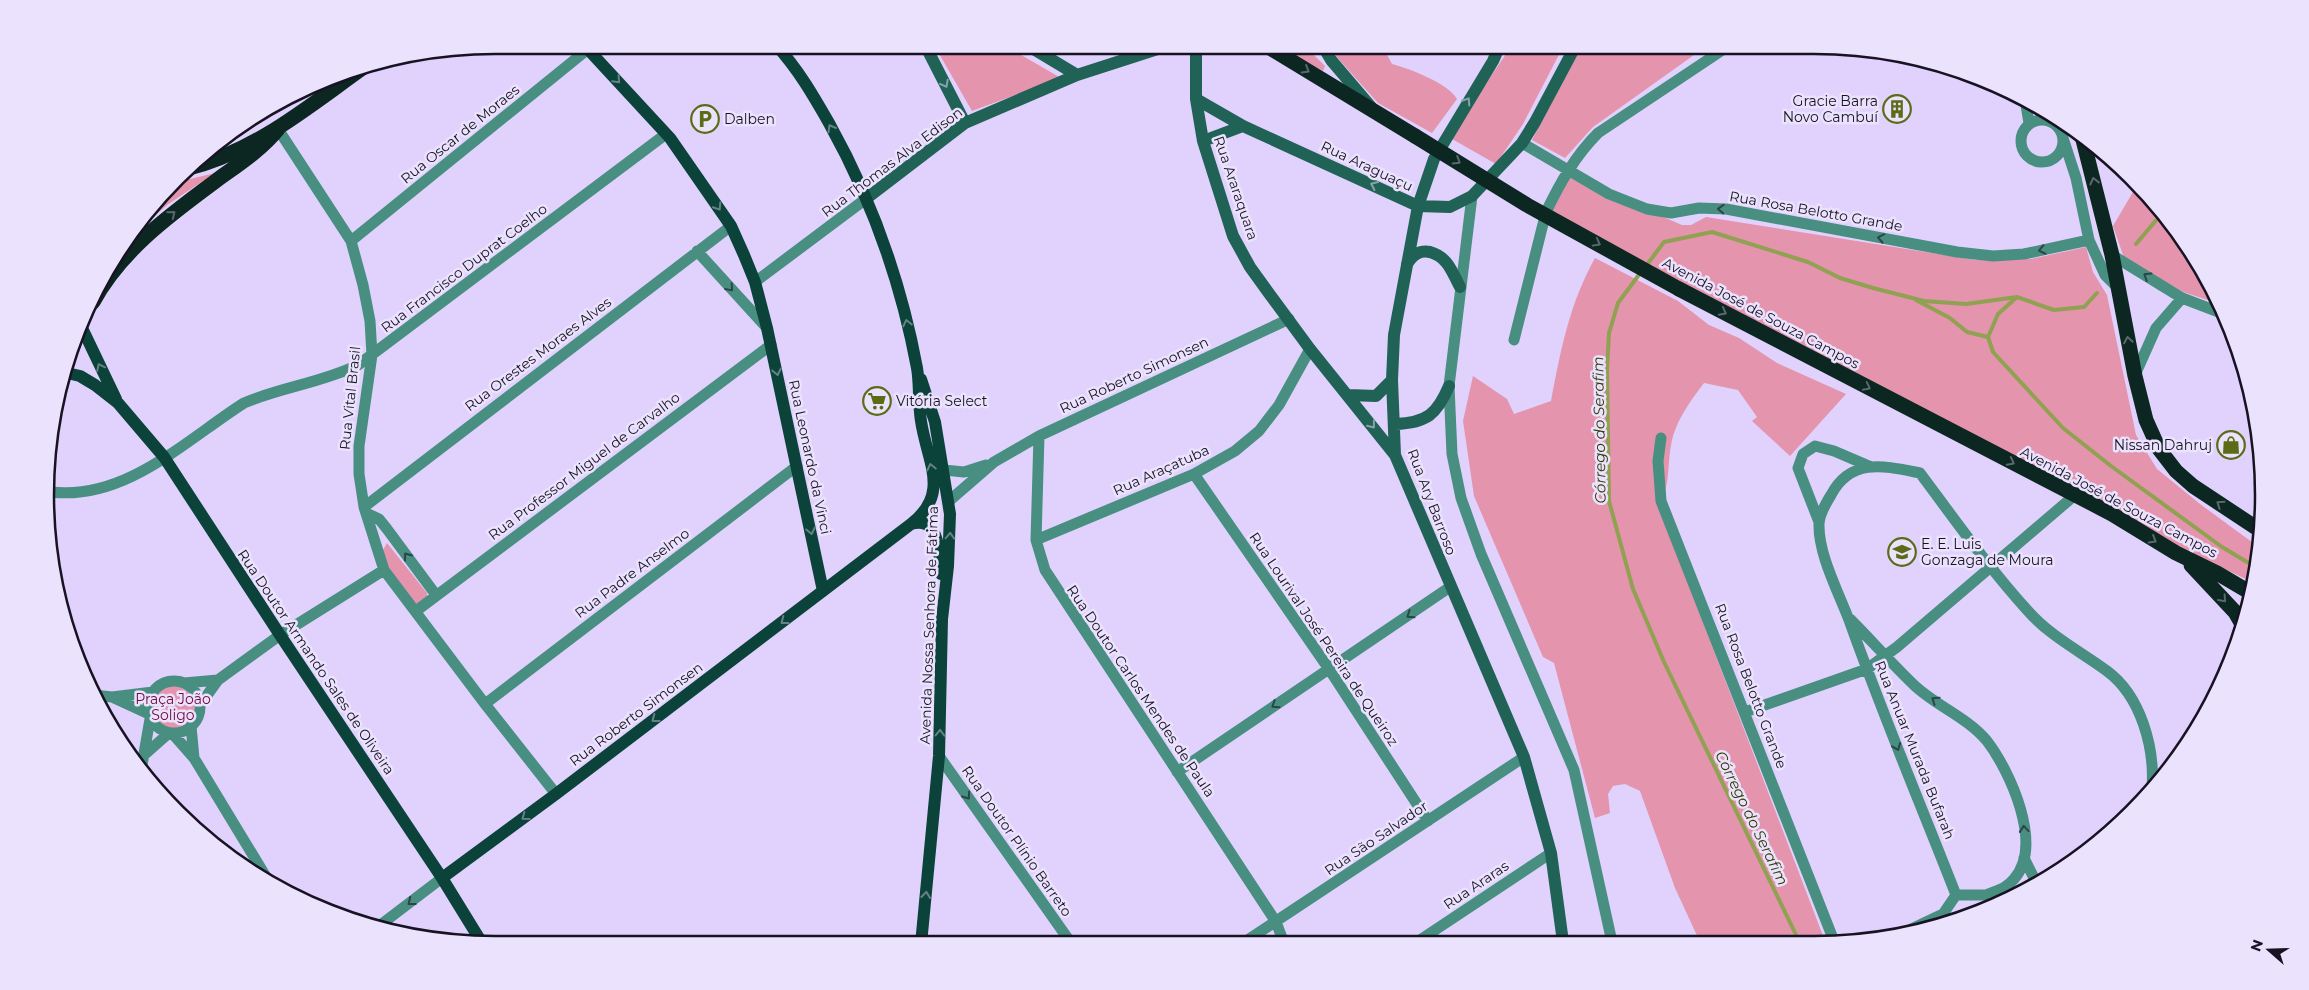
<svg xmlns="http://www.w3.org/2000/svg" width="2309" height="990" viewBox="0 0 2309 990" font-family="Montserrat,sans-serif">
	<style>
		.green { fill: #e494ad }
		.lines { fill: none; stroke-linecap: round; stroke-linejoin: round }
		.stream { stroke: #90a152; stroke-width: 4 }
		.street { stroke: #488f81; stroke-width: 11 }
		.secondary { stroke: #216257; stroke-width: 12 }
		.primary { stroke: #0b4239; stroke-width: 12 }
		.highway { stroke: #0c2621; stroke-width: 15 }
		.highway-bridge { stroke: #0c2621; stroke-width: 15 }
		.oneway { stroke: #5a686e }
		.oneway2 { stroke: #658287 }
		.oneway3 { stroke: #86a2aa }
		.oneway4 { stroke: #2b4548 }
		.labels { text-anchor: middle; dominant-baseline: central; stroke-width: 5; stroke-linejoin: round; paint-order: stroke }
		.poi-label { font-size: 14px; fill: #181322; stroke: #ebe2fd; text-anchor: start }
		.street-label { font-size: 14px; fill: #181322; stroke: #ebe2fd }
		.park-label { font-size: 14px; fill: #6f0a3a; stroke: #ebe2fd }
		.water-label { font-size: 15px; font-style: italic; fill: #323d00; stroke: #ebe2fd }
		.rim { fill: none; stroke: #181322; stroke-width: 2.5 }
	</style>
	<rect width="100%" height="100%" fill="#e0d2fd"/>
	<path class="green" d="M934 45H1004L1061 78 972 111Z
		M1276 45H1311L1314 55 1325 66 1323 71Z
		M1326 45H1436L1423 53 1406 46 1386 53 1392 64C1410 69 1448 83 1457 99L1432 133 1378 103Z
		M1506 45H1564L1523 124 1496 164 1452 139 1468 110 1506 54Z
		M1582 45H1708L1593 127 1565 158 1532 140Z
		M1569 171 1609 194 1682 225H1691L1706 217 1976 260 2031 259 2086 247 2093 272 2107 295 2136 435 2157 469 2200 504 2260 548 2258 562 2248 580 2205 560 1546 212Z
		M215 173 167 205 139 229 178 182Z
		M2137 185 2171 221 2220 304 2183 292 2124 258 2113 226Z
		M1595 258 1678 301 1709 325 1739 338 1777 363 1846 394 1790 456 1752 421 1757 417 1738 390 1704 383C1692 399 1679 416 1673 436 1666 462 1672 482 1659 507L1825 941 1700 942 1675 888 1640 791 1625 784 1613 786 1608 794 1610 813 1595 818 1554 663 1543 657 1474 496 1463 421 1473 376 1507 399 1514 414 1551 401C1561 349 1569 305 1595 258Z
		M387 543 427 593V597L416 605 387 568 383 550Z
		M152 707a21 21 0 1 1 42 0a21 21 0 1 1-42 0Z"/>
	<g class="lines">
		<path class="stream" d="M2136 244 2163 212
			M1646 266 1664 242 1712 232 1808 262 1840 278 1873 288 1924 301 1966 304 2017 297 2054 310 2084 307 2097 293
			M1641 272 1618 303 1609 333 1607 370 1609 501 1633 589 1664 662 1799 941
			M2017 297 1998 314 1988 337 1993 352 2063 428 2111 466 2222 547 2257 568
			M1916 300 1950 318 1967 332 1988 337"/>
		<path class="street" d="M2025 99 2029 123
			M2021 141a21 21 0 1 1 42 0a21 21 0 1 1-42 0Z
			M278 129 351 241 363 285 370 321 372 355 359 446V474L364 507 384 570 485 704 556 794
			M2063 138 2076 178 2089 240 2105 275 2119 289
			M1522 143 1609 194 1647 209 1671 213 1699 208 1726 209 1957 252 1993 256 2024 254 2089 240
			M1472 196 1449 386 1452 454 1461 498 1481 554 1574 770 1612 942
			M351 241 588 49
			M697 251 767 328
			M2112 255 2182 298 2224 314
			M755 282 867 198
			M1514 340 1546 212C1560 183 1575 156 1598 133L1730 45
			M2135 375 2156 328 2182 298
			M1039 436 1036 540 1045 570 1276 922 1284 943
			M1661 438 1658 461 1661 501 1834 941
			M944 470 964 472 986 465
			M1194 474 1329 669 1428 821
			M51 492C125 501 186 440 244 403 281 387 321 383 358 365L666 134
			M949 501 994 462 1039 436 1289 319
			M364 507 731 226
			M366 513 379 519 387 529 436 595
			M1819 522 1798 468 1803 454 1815 446 1834 451 1869 466
			M1036 540 1194 474 1235 451 1259 431 1279 405 1310 349
			M416 611 771 345
			M1850 619C1872 641 1892 664 1914 685 1936 706 1967 717 1987 741 2010 771 2044 845 2014 879 2007 888 1998 890 1988 894
			M148 707a26 26 0 1 1 52 0a26 26 0 1 1-52 0Z
			M184 683 218 680
			M94 695 112 697 153 692
			M112 697 149 714
			M485 704 797 466
			M200 705 218 680 280 635 384 570
			M1745 712 1867 669 1897 647 2075 495
			M191 726 194 758
			M172 733 194 758 271 885
			M143 756 169 733
			M939 756 1071 943
			M142 765 150 719
			M1177 772 1450 587
			M2024 858 2036 882
			M1956 895C1920 803 1882 713 1849 620 1838 591 1818 554 1819 523 1820 514 1826 503 1831 495 1851 457 1885 466 1920 473 1955 520 1989 568 2028 611 2051 637 2080 651 2107 671 2141 696 2155 748 2152 788
			M379 926 442 878
			M1903 933 1943 914 1956 895H2013
			M1417 942 1551 853
			M1243 943 1524 757"/>
		<path class="secondary" d="M925 45 965 123
			M1027 45 1077 75
			M1196 45V99L1203 141 1233 236 1250 267 1268 292 1310 349 1395 455
			M1322 45 1331 60 1371 107
			M1500 45 1493 61 1434 159 1418 206 1394 335 1392 380 1395 455 1524 757 1551 853 1563 942
			M1196 99 1243 126 1418 206 1450 207 1472 196 1522 143 1535 122 1576 45
			M1203 141 1243 126
			M867 198 965 123 1077 75 1170 45
			M1407 264C1413 255 1419 250 1430 252 1448 257 1452 272 1460 287
			M1348 395 1376 396 1392 380
			M1395 424C1427 423 1437 414 1449 386"/>
		<path class="primary" d="M584 45 670 138 731 226 744 255 755 282 767 328 823 591
			M83 330 116 399
			M67 373 80 376 95 385 118 403 164 457 280 635 442 878 482 943
			M53 414 55 405
			M911 524C941 515 939 556 941 574
			M442 878 556 794 911 524C951 493 927 462 921 421 918 403 920 385 917 368 901 282 872 200 829 123 813 95 798 69 776 45
			M921 944 939 756 942 619 948 566 950 514 935 422 921 379"/>
		<path class="highway" d="M1265 45 1415 136
			M237 129 272 104
			M2082 136 2112 255 2135 376 2146 420 2159 449 2176 471 2193 486 2261 531
			M189 168C256 151 309 106 364 67
			M1679 289 2112 514 2176 553 2217 573 2251 593
			M93 302C121 250 171 214 217 180 239 164 261 150 278 129
			M2191 565 2235 612 2243 626"/>
		<path class="highway-bridge" d="M1415 136 1527 205 1679 289"/>
	</g>
	<defs><path id="oneway-chevron" d="M-2-3.5L2.5 0L-2 3.5" fill="none" stroke-width="1.6" stroke-linecap="round" stroke-linejoin="round" transform="scale(1.25)"/></defs>
	<g class="oneway">
		<use href="#oneway-chevron" transform="translate(1306 70) rotate(31)"/>
		<use href="#oneway-chevron" transform="translate(1457 161) rotate(32)"/>
		<use href="#oneway-chevron" transform="translate(2094 181) rotate(-104)"/>
		<use href="#oneway-chevron" transform="translate(172 214) rotate(-39)"/>
		<use href="#oneway-chevron" transform="translate(1597 243) rotate(29)"/>
		<use href="#oneway-chevron" transform="translate(1723 312) rotate(28)"/>
		<use href="#oneway-chevron" transform="translate(2128 340) rotate(-100)"/>
		<use href="#oneway-chevron" transform="translate(1867 387) rotate(27)"/>
		<use href="#oneway-chevron" transform="translate(2011 462) rotate(27)"/>
		<use href="#oneway-chevron" transform="translate(2220 504) rotate(-146)"/>
		<use href="#oneway-chevron" transform="translate(2153 540) rotate(31)"/>
		<use href="#oneway-chevron" transform="translate(2223 599) rotate(48)"/>
	</g>
	<g class="oneway2">
		<use href="#oneway-chevron" transform="translate(617 80) rotate(47)"/>
		<use href="#oneway-chevron" transform="translate(831 128) rotate(-120)"/>
		<use href="#oneway-chevron" transform="translate(718 207) rotate(57)"/>
		<use href="#oneway-chevron" transform="translate(907 323) rotate(-103)"/>
		<use href="#oneway-chevron" transform="translate(100 367) rotate(-116)"/>
		<use href="#oneway-chevron" transform="translate(777 372) rotate(78)"/>
		<use href="#oneway-chevron" transform="translate(931 467) rotate(-103)"/>
		<use href="#oneway-chevron" transform="translate(811 531) rotate(78)"/>
		<use href="#oneway-chevron" transform="translate(950 536) rotate(-88)"/>
		<use href="#oneway-chevron" transform="translate(784 621) rotate(143)"/>
		<use href="#oneway-chevron" transform="translate(655 719) rotate(143)"/>
		<use href="#oneway-chevron" transform="translate(940 733) rotate(-89)"/>
		<use href="#oneway-chevron" transform="translate(525 817) rotate(144)"/>
		<use href="#oneway-chevron" transform="translate(926 895) rotate(-84)"/>
	</g>
	<g class="oneway3">
		<use href="#oneway-chevron" transform="translate(945 84) rotate(62)"/>
		<use href="#oneway-chevron" transform="translate(1467 101) rotate(-57)"/>
		<use href="#oneway-chevron" transform="translate(1374 185) rotate(-155)"/>
		<use href="#oneway-chevron" transform="translate(1372 425) rotate(52)"/>
	</g>
	<g class="oneway4">
		<use href="#oneway-chevron" transform="translate(1721 209) rotate(-177)"/>
		<use href="#oneway-chevron" transform="translate(1881 238) rotate(-169)"/>
		<use href="#oneway-chevron" transform="translate(2042 250) rotate(168)"/>
		<use href="#oneway-chevron" transform="translate(2147 276) rotate(-148)"/>
		<use href="#oneway-chevron" transform="translate(730 288) rotate(49)"/>
		<use href="#oneway-chevron" transform="translate(407 556) rotate(-126)"/>
		<use href="#oneway-chevron" transform="translate(1410 615) rotate(146)"/>
		<use href="#oneway-chevron" transform="translate(1935 700) rotate(-145)"/>
		<use href="#oneway-chevron" transform="translate(1275 705) rotate(146)"/>
		<use href="#oneway-chevron" transform="translate(1897 747) rotate(68)"/>
		<use href="#oneway-chevron" transform="translate(967 796) rotate(55)"/>
		<use href="#oneway-chevron" transform="translate(2024 829) rotate(-95)"/>
		<use href="#oneway-chevron" transform="translate(411 902) rotate(142)"/>
	</g>
	<defs>
		<symbol id="building-ring" viewBox="-11 -11 22 22"><circle r="9.5" fill="#ebe2fd" stroke="#5b6b16" stroke-width="1.5"/><path d="M-4-6H4V6H1V3H-1V6H-4ZM-2.5-4.3h1.7v1.8h-1.7ZM.8-4.3h1.7v1.8H.8ZM-2.5-1h1.7V.8h-1.7ZM.8-1h1.7V.8H.8Z" fill="#5b6b16"/></symbol>
		<symbol id="parking-ring" viewBox="-11 -11 22 22"><circle r="9.5" fill="#ebe2fd" stroke="#5b6b16" stroke-width="1.5"/><path d="M-3.5-5.5H1a3.5 3.5 0 0 1 0 7H-1V5.5H-3.5ZM-1-3.4V-.6H.8a1.4 1.4 0 0 0 0-2.8Z" fill="#5b6b16"/></symbol>
		<symbol id="supermarket-ring" viewBox="-11 -11 22 22"><circle r="9.5" fill="#ebe2fd" stroke="#5b6b16" stroke-width="1.5"/><path d="M-6-5.5h2.5l.6 2H6L4.5 2H-2.5L-4.4-4H-6ZM-1.5 3.2a1.3 1.3 0 1 0 .1 0ZM3 3.2a1.3 1.3 0 1 0 .1 0Z" fill="#5b6b16"/></symbol>
		<symbol id="shop-ring" viewBox="-11 -11 22 22"><circle r="9.5" fill="#ebe2fd" stroke="#5b6b16" stroke-width="1.5"/><path d="M-5-2.5h2.3a2.7 3.5 0 0 1 5.4 0H5L5.5 6h-11ZM-1.5-2.5h3a1.5 2.3 0 0 0-3 0Z" fill="#5b6b16"/></symbol>
		<symbol id="school-ring" viewBox="-11 -11 22 22"><circle r="9.5" fill="#ebe2fd" stroke="#5b6b16" stroke-width="1.5"/><path d="M0-5L7-2L0 1L-7-2ZM-4 1L0 2.5L4 1V4Q0 6-4 4Z" fill="#5b6b16"/></symbol>
	</defs>
	<g fill-rule="evenodd">
		<use href="#building-ring" x="1881" y="93" width="32" height="32"/>
		<use href="#parking-ring" x="689" y="103" width="32" height="32"/>
		<use href="#supermarket-ring" x="861" y="385" width="32" height="32"/>
		<use href="#shop-ring" x="2215" y="429" width="32" height="32"/>
		<use href="#school-ring" x="1886" y="536" width="32" height="32"/>
	</g>
	<g class="labels">
		<g class="poi-label">
			<text x="1878" y="101" text-anchor="end">Gracie Barra<tspan x="1878" dy="16">Novo Cambuí</tspan></text>
			<text x="724" y="119">Dalben</text>
			<text x="896" y="401">Vitória Select</text>
			<text x="2212" y="445" text-anchor="end">Nissan Dahruj</text>
			<text x="1921" y="544">E. E. Luis<tspan x="1921" dy="16">Gonzaga de Moura</tspan></text>
		</g>
		<g class="street-label">
			<text transform="translate(460 134) rotate(-39)">Rua Oscar de Moraes</text>
			<text transform="translate(892 162) rotate(-37)">Rua Thomas Alva Edison</text>
			<text transform="translate(1367 166) rotate(25)">Rua Araguaçu</text>
			<text transform="translate(1236 188) rotate(71)">Rua Araraquara</text>
			<text transform="translate(1816 211) rotate(10)">Rua Rosa Belotto Grande</text>
			<text transform="translate(464 268) rotate(-37)">Rua Francisco Duprat Coelho</text>
			<text transform="translate(1761 313) rotate(28)">Avenida José de Souza Campos</text>
			<text transform="translate(538 354) rotate(-37)">Rua Orestes Moraes Alves</text>
			<text transform="translate(1134 375) rotate(-25)">Rua Roberto Simonsen</text>
			<text transform="translate(350 398) rotate(-84)">Rua Vital Brasil</text>
			<text transform="translate(810 457) rotate(78)">Rua Leonardo da Vinci</text>
			<text transform="translate(584 466) rotate(-37)">Rua Professor Miguel de Carvalho</text>
			<text transform="translate(1161 470) rotate(-24)">Rua Araçatuba</text>
			<text transform="translate(1432 502) rotate(69)">Rua Ary Barroso</text>
			<text transform="translate(2119 502) rotate(28)">Avenida José de Souza Campos</text>
			<text transform="translate(632 573) rotate(-37)">Rua Padre Anselmo</text>
			<text transform="translate(929 625) rotate(-88)">Avenida Nossa Senhora de Fátima</text>
			<text transform="translate(1324 639) rotate(56)">Rua Lourival José Pereira de Queiroz</text>
			<text transform="translate(316 662) rotate(56)">Rua Doutor Armando Sales de Oliveira</text>
			<text transform="translate(1751 686) rotate(69)">Rua Rosa Belotto Grande</text>
			<text transform="translate(1141 691) rotate(56)">Rua Doutor Carlos Mendes de Paula</text>
			<text transform="translate(636 714) rotate(-37)">Rua Roberto Simonsen</text>
			<text transform="translate(1915 750) rotate(68)">Rua Anuar Murada Bufarah</text>
			<text transform="translate(1376 838) rotate(-34)">Rua São Salvador</text>
			<text transform="translate(1017 841) rotate(55)">Rua Doutor Plínio Barreto</text>
			<text transform="translate(1476 885) rotate(-34)">Rua Araras</text>
		</g>
		<g class="park-label">
			<text x="173" y="699">Praça João<tspan x="173" dy="16">Soligo</tspan></text>
		</g>
		<g class="water-label">
			<text transform="translate(1599 430) rotate(-91)">Córrego do Serafim</text>
			<text transform="translate(1752 818) rotate(64)">Córrego do Serafim</text>
		</g>
	</g>
	<path d="M0 0H2309V990H0ZM495 54H1814A441 441 0 0 1 2255 495V495A441 441 0 0 1 1814 936H495A441 441 0 0 1 54 495V495A441 441 0 0 1 495 54Z" fill="#ebe2fd" fill-rule="evenodd"/>
	<path class="rim" d="M495 54H1814A441 441 0 0 1 2255 495V495A441 441 0 0 1 1814 936H495A441 441 0 0 1 54 495V495A441 441 0 0 1 495 54Z"/>
	<g transform="translate(2269 950) rotate(290)" stroke="#ebe2fd" stroke-width="4" paint-order="stroke">
	<path d="M0-4L9 19L0 12L-9 19Z" fill="#181322"/>
	<text y="-8" font-size="14" font-weight="bold" text-anchor="middle" fill="#181322">N</text>
	</g>
</svg>
